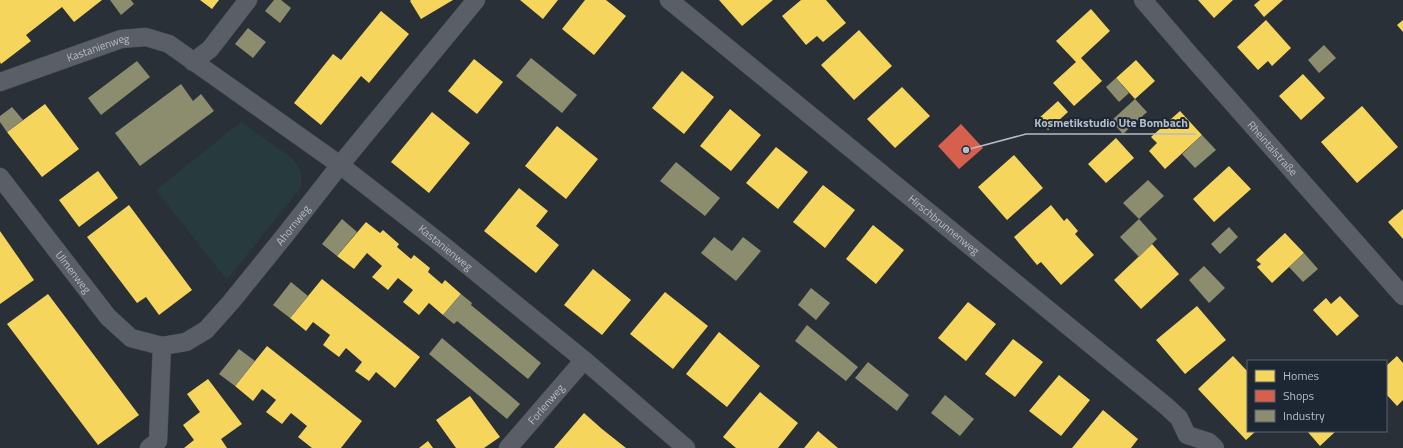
<svg xmlns="http://www.w3.org/2000/svg" width="1403" height="448" viewBox="0 0 1403 448" font-family="'Titillium Web',sans-serif">
	<style>
		.green { fill: #273a3e }
		.homes { fill: #f6d55c }
		.shops { fill: #d6604d }
		.industry { fill: #8c8c6e }
		.lines { fill: none; stroke-linecap: round; stroke-linejoin: round }
		.street-casing { stroke: #484c53; stroke-width: 19 }
		.street { stroke: #5a5e66; stroke-width: 18 }
		.labels { text-anchor: middle; dominant-baseline: central; stroke-width: 4; stroke-linejoin: round; paint-order: stroke }
		.street-label { font-size: 11px; fill: #b4bcc9; stroke: #1d2633 }
		.leader { fill: none; stroke: #b4bcc9; stroke-width: 1.5 }
		.callout-dot { fill: #b4bcc9; stroke: #1d2633; stroke-width: 1.5 }
		.callout-label { font-size: 12px; text-anchor: middle; font-weight: bold; fill: #b4bcc9; stroke: #1d2633; stroke-width: 4; stroke-linejoin: round; paint-order: stroke }
	</style>
	<rect width="100%" height="100%" fill="#2a3038"/>
	<path class="green" d="M241 122 293 159 301 171V187L227 280 156 190Z"/>
	<path class="homes" d="M0 0H102L74 22 62 7 26 35 31 41 1 64 0 62Z
		M200 0H219L212 9Z
		M411 0H453L421 19 410 1Z
		M520 0H558L543 19Z
		M585 0H606L626 16 594 55 562 29Z
		M719 0H773L742 26Z
		M801 0H826L846 23 823 42 817 36 806 45 782 16Z
		M1198 0H1233L1214 18Z
		M1260 0H1283L1264 17 1254 5Z
		M1091 9 1110 31 1081 58 1102 81 1074 106 1053 83 1076 62 1056 41Z
		M381 11 409 34 369 83 361 76 321 125 294 103 333 54 341 60Z
		M1266 20 1291 48 1272 66 1268 61 1258 70 1237 47Z
		M1403 20V32L1397 25Z
		M859 30 892 66 854 100 821 65Z
		M474 59 503 82 477 114 448 91Z
		M1136 60 1155 81 1135 99 1116 78Z
		M682 71 714 97 684 134 652 108Z
		M1303 74 1325 98 1301 120 1279 96Z
		M902 87 930 116 895 148 867 119Z
		M1058 101 1068 112 1048 130 1038 119Z
		M45 104 79 149 42 177 7 132Z
		M1362 106 1398 147 1357 183 1321 142Z
		M730 109 761 135 731 171 700 146Z
		M1180 111 1202 135 1165 169 1149 151 1157 143 1151 137Z
		M432 112 470 143 429 193 391 162Z
		M557 126 598 159 566 199 525 166Z
		M1116 138 1134 158 1106 183 1088 164Z
		M776 147 808 172 778 209 746 183Z
		M1014 155 1043 188 1007 220 978 187Z
		M1229 166 1251 189 1214 222 1193 199Z
		M98 171 118 198 79 227 59 200Z
		M823 185 855 210 825 248 793 222Z
		M519 188 548 211 536 226 559 245 536 273 484 231Z
		M129 205 192 290 159 315 146 297 137 303 87 237Z
		M1051 205 1064 221 1067 218 1078 231 1075 234 1094 255 1061 285 1041 262 1037 265 1014 237Z
		M1403 209V239L1388 222Z
		M366 222 380 233 383 230 399 244 397 247 411 259 414 255 430 268 428 272 442 284 445 280 461 294 443 315 429 303 419 315 403 302 413 290 398 278 388 290 372 277 382 266 367 253 354 269 337 256Z
		M873 225 904 250 876 284 846 259Z
		M0 231 34 280 0 304Z
		M1285 233 1304 253 1272 283 1257 267 1261 264 1256 260Z
		M1152 244 1179 274 1141 309 1114 280Z
		M593 269 631 300 602 335 564 305Z
		M322 279 420 357 395 388 376 372 369 381 355 371 362 362 346 348 339 357 323 345 330 335 313 322 306 331 290 318Z
		M665 292 708 326 673 369 630 334Z
		M48 294 139 415 98 445 7 324Z
		M1340 296 1359 316 1337 336 1313 310 1326 298 1331 304Z
		M968 302 996 324 966 361 938 338Z
		M1197 306 1226 340 1185 374 1156 340Z
		M719 332 760 366 727 407 686 374Z
		M1013 339 1043 362 1015 397 985 374Z
		M267 346 362 421 341 448H312L298 437 307 426 291 413 282 424 266 412 276 400 262 389 253 401 235 386Z
		M1233 356 1248 372V431H1256L1246 440 1198 389Z
		M1397 356 1403 363V400L1397 406 1386 394V366Z
		M1059 375 1090 400 1061 436 1029 411Z
		M208 379 242 424 221 439 227 448H184L194 440 183 425 200 412 187 394Z
		M760 392 798 423 778 448H736L723 437Z
		M470 396 500 437 484 448H456L436 420Z
		M1103 410 1138 439 1131 448H1072Z
		M584 413 602 429 626 448H554Z
		M818 431 838 448H804Z
		M1307 431H1336L1320 446Z
		M428 441 433 448H419Z"/>
	<path class="shops" d="M961 124 983 148 959 169 938 146Z"/>
	<path class="industry" d="M110 0H131L134 4 121 15Z
		M274 0H281L291 8 280 23 265 11Z
		M248 28 266 42 253 58 235 44Z
		M1324 45 1336 58 1319 73 1308 60Z
		M531 58 577 95 562 113 516 76Z
		M137 61 150 77 101 115 88 98Z
		M1116 78 1129 93 1119 102 1106 87Z
		M181 84 193 101 201 94 214 111 140 166 115 133Z
		M1135 99 1147 112 1123 134 1111 121Z
		M12 107 23 120 7 132 0 122V116Z
		M1202 135 1216 150 1195 168 1182 154Z
		M676 162 720 198 705 216 660 181Z
		M1148 180 1164 196 1139 219 1123 203Z
		M342 219 357 232 337 256 322 244Z
		M1139 219 1157 239 1139 257 1120 237Z
		M1229 227 1238 237 1220 254 1211 244Z
		M714 237 732 251 743 237 761 251 736 281 701 253Z
		M1304 253 1318 269 1303 282 1289 267Z
		M1204 266 1225 288 1209 303 1189 280Z
		M291 282 308 296 290 318 273 305Z
		M811 288 830 303 816 320 798 305Z
		M461 294 472 303 471 305 541 363 528 379 457 321 454 324 443 315Z
		M807 325 858 367 846 381 795 341Z
		M442 338 520 404 507 419 429 354Z
		M239 349 255 361 235 386 219 374Z
		M868 362 909 395 897 411 855 378Z
		M945 395 974 419 960 436 931 413Z"/>
	<g class="lines">
		<defs>
			<g id="street">
				<path id="s1" d="M669 0 1166 406 1179 418 1187 435 1209 442 1215 448"/>
				<path id="s2" d="M1143 0 1191 56 1403 296"/>
				<path d="M193 62 210 49 248 0"/>
				<path id="s3" d="M0 82 121 39 146 37 169 44 340 165 439 242 584 360 686 448"/>
				<path id="s4" d="M0 177 108 317 131 338 162 346 186 342 206 330 231 302 286 234 340 165 476 0"/>
				<path d="M149 448 158 441 162 346"/>
				<path id="s5" d="M508 448 584 360"/>
			</g>
		</defs>
		<use href="#street" class="street-casing"/>
		<use href="#street" class="street"/>
	</g>
	<g class="labels">
		<g class="street-label">
			<text stroke="none"><textPath href="#s3" startOffset="104">Kastanienweg</textPath></text>
			<text stroke="none"><textPath href="#s2" startOffset="197">Rheintalstraße</textPath></text>
			<text stroke="none"><textPath href="#s1" startOffset="355">Hirschbrunnenweg</textPath></text>
			<text stroke="none"><textPath href="#s4" startOffset="424">Ahornweg</textPath></text>
			<text stroke="none"><textPath href="#s3" startOffset="521">Kastanienweg</textPath></text>
			<text stroke="none"><textPath href="#s4" startOffset="120">Ulmenweg</textPath></text>
			<text stroke="none"><textPath href="#s5" startOffset="58">Forlenweg</textPath></text>
		</g>
	</g>
	<path class="leader" d="M966 150L1026 134H1196"/>
	<circle class="callout-dot" cx="966" cy="150" r="4"/>
	<g class="callout-label">
		<text x="1111" y="127">Kosmetikstudio Ute Bombach</text>
	</g>
	<rect x="1247" y="360" width="140" height="72" fill="#1d2633" stroke="#59626f"/>
	<rect x="1255" y="370" width="20" height="12" fill="#f6d55c" stroke="#59626f"/>
	<text x="1283" y="380" font-size="12" fill="#b4bcc9">Homes</text>
	<rect x="1255" y="390" width="20" height="12" fill="#d6604d" stroke="#59626f"/>
	<text x="1283" y="400" font-size="12" fill="#b4bcc9">Shops</text>
	<rect x="1255" y="410" width="20" height="12" fill="#8c8c6e" stroke="#59626f"/>
	<text x="1283" y="420" font-size="12" fill="#b4bcc9">Industry</text>
</svg>
